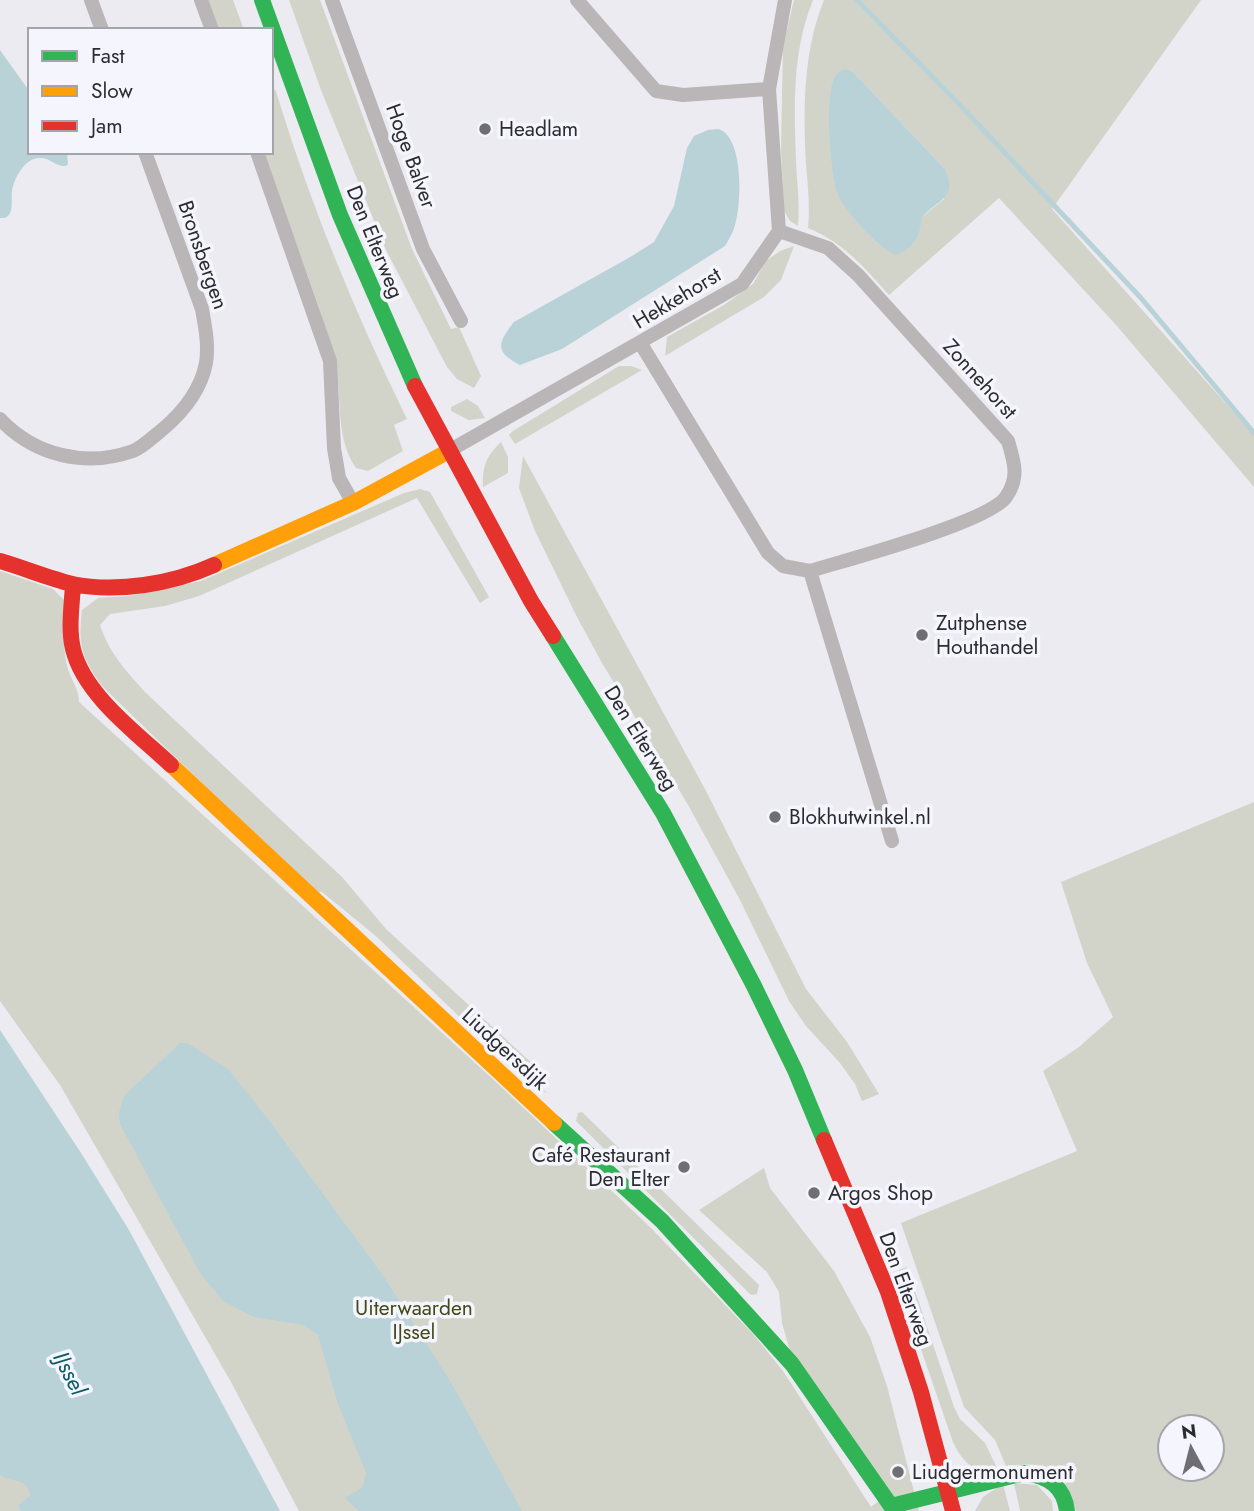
<svg xmlns="http://www.w3.org/2000/svg" width="1254" height="1511" viewBox="0 0 1254 1511" font-family="Jost,sans-serif">
	<style>
		.green { fill: #d2d4ca; fill-rule: evenodd }
		.water { fill: #b8d2d8 }
		.lines { fill: none; stroke-linecap: round; stroke-linejoin: round }
		.stream { stroke: #b8d2d8; stroke-width: 5 }
		.street { stroke: #bab5b6; stroke-width: 14 }
		.fast { stroke: #30b455; stroke-width: 16 }
		.slow { stroke: #ff9f0a; stroke-width: 16 }
		.jam { stroke: #e5322d; stroke-width: 16 }
		.poi-dot { fill: #6e6e74; stroke: #f5f6fd; stroke-width: 2.5 }
		.labels { text-anchor: middle; dominant-baseline: central; stroke-width: 7; stroke-linejoin: round; paint-order: stroke }
		.poi-label { font-size: 21px; fill: #2b2b30; stroke: #f5f6fd; text-anchor: start }
		.street-label { font-size: 21px; fill: #2b2b30; stroke: #f5f6fd }
		.park-label { font-size: 21px; fill: #434917; stroke: #f5f6fd }
		.water-label { font-size: 23px; font-style: italic; fill: #0c5c65; stroke: #f5f6fd }
	</style>
	<rect width="100%" height="100%" fill="#ebebf1"/>
	<path class="green" d="M207 0H233L244 30H218Z
		M289 0H320L412 249 451 329 459 327 481 376 474 388 457 379 447 367 386 250 321 90Z
		M794 0H813C792 51 794 107 796 161 797 183 800 204 798 226L790 221 784 211 781 150 783 46Z
		M824 0H1201L1052 209 1254 435V487L1117 326 999 198 889 295C865 268 843 242 808 228 810 207 808 186 806 164 803 109 803 52 824 0ZM854 73 944 168V199L922 217Z
		M271 86 276 91C310 204 355 313 407 419L394 425 403 451 368 471 356 468C333 435 344 392 333 354 314 286 286 219 262 152H271Z
		M794 246 781 280 764 297 665 356 667 337 724 305 753 284 766 261 780 251Z
		M619 366H631L642 370 515 444 509 435 513 431Z
		M467 399 478 406 485 418 469 420 451 411V407Z
		M501 442 508 457V473L483 487C482 467 486 456 501 442Z
		M523 456 705 789 806 989 847 1042 879 1094 862 1101 855 1084 840 1063 806 1026 789 1001 740 900 687 803 602 663 577 617 535 531 519 488Z
		M420 489 430 492 489 597 480 603 417 498 199 596 165 606 110 614 100 625C109 653 127 672 146 693L342 877 386 929 548 1078 541 1088 547 1093 532 1087 377 937 322 892H314L102 686C81 656 78 646 82 610L98 598 128 596 201 581 404 493Z
		M0 571 53 589 64 600C64 622 62 645 67 666 71 681 79 688 79 702L496 1082 650 1227 754 1335 783 1371 871 1507 888 1494 790 1351 782 1323 779 1292 767 1272 699 1210 764 1168 770 1188 834 1271 870 1337 887 1386 919 1511H299L231 1382 119 1187 60 1085 0 1001Z
		M1254 802V1511H1076C1062 1467 1053 1461 1006 1466L995 1440 964 1407 901 1223 1077 1151 1043 1071 1079 1047 1113 1017 1087 963 1061 882ZM1170 1427H1212V1469H1170Z
		M582 1112 759 1285 757 1294 751 1295 576 1121 578 1113Z
		M907 1267 954 1407 960 1419 985 1443 998 1470C975 1476 962 1461 953 1442L915 1332 899 1270Z
		M0 1427 45 1511H0Z
		M1014 1483 1037 1485 1052 1501 1053 1511H1020Z
		M1003 1484 1010 1511H975L983 1497Z"/>
	<path class="water" d="M0 50 30 92V152H67L68 164 66 166C55 167 50 157 39 158 25 158 14 178 12 191 11 198 13 207 10 213 7 218 5 218 0 218Z
		M846 69 854 73 944 168C959 197 940 198 922 217 919 238 916 246 896 255 878 247 849 216 839 197 830 180 823 87 837 74 839 71 843 70 846 69Z
		M718 129C745 136 742 210 733 231 731 236 728 241 725 246L562 349 520 365C494 352 498 342 514 322L632 256 654 242 674 206 687 148 694 136 708 130Z
		M0 1030 81 1153 129 1230 280 1511H21L18 1505 30 1496C28 1476 11 1483 0 1475Z
		M180 1043H187L228 1069 268 1119 382 1274 452 1384 522 1511H359L345 1498 362 1488 366 1473 338 1404 318 1335 304 1325 254 1317 223 1301 200 1273 120 1124 119 1112 124 1096Z"/>
	<g class="lines">
		<path class="stream" d="M857 0 959 104 1141 298 1254 433"/>
		<path class="street" d="M91 0 102 30
			M201 0 212 30
			M332 0 423 249 461 321
			M577 0 656 91 683 95 769 89
			M257 152 330 361 334 448 339 478 353 503
			M641 344 768 553 783 566 810 571C846 560 989 522 1006 497 1020 477 1014 462 1008 441L858 275 828 248 779 231
			M0 419C34 455 85 468 133 451 143 447 154 436 163 429 183 412 201 389 206 363 209 345 205 326 202 309L145 152
			M447 452 742 284 779 231 769 89 785 0
			M810 571 892 841"/>
		<path class="fast" d="M262 0 340 215 415 386
			M553 636 663 813 753 984 795 1070 824 1140
			M554 1123 662 1221 792 1364 891 1506 1024 1473C1048 1476 1064 1486 1067 1511"/>
		<path class="slow" d="M214 565 353 503 447 452
			M171 765 554 1123"/>
		<path class="jam" d="M415 386 531 601 553 636
			M0 561C24 568 48 578 72 584 117 593 172 584 214 565
			M73 584C72 605 68 628 73 649 84 695 138 734 171 765
			M824 1140 888 1292 921 1392 953 1511"/>
	</g>
	<g class="poi-dot">
		<circle cx="485" cy="129" r="7"/>
		<circle cx="922" cy="635" r="7"/>
		<circle cx="775" cy="817" r="7"/>
		<circle cx="684" cy="1167" r="7"/>
		<circle cx="814" cy="1193" r="7"/>
		<circle cx="898" cy="1472" r="7"/>
	</g>
	<g class="labels">
		<g class="poi-label">
			<text x="499" y="129">Headlam</text>
			<text x="936" y="623">Zutphense<tspan x="936" dy="24">Houthandel</tspan></text>
			<text x="789" y="817">Blokhutwinkel.nl</text>
			<text x="670" y="1155" text-anchor="end">Café Restaurant<tspan x="670" dy="24">Den Elter</tspan></text>
			<text x="828" y="1193">Argos Shop</text>
			<text x="912" y="1472">Liudgermonument</text>
		</g>
		<g class="street-label">
			<text transform="translate(411 156) rotate(70)">Hoge Balver</text>
			<text transform="translate(375 242) rotate(68)">Den Elterweg</text>
			<text transform="translate(203 255) rotate(71)">Bronsbergen</text>
			<text transform="translate(677 298) rotate(-31)">Hekkehorst</text>
			<text transform="translate(980 379) rotate(48)">Zonnehorst</text>
			<text transform="translate(641 738) rotate(58)">Den Elterweg</text>
			<text transform="translate(505 1049) rotate(43)">Liudgersdijk</text>
			<text transform="translate(906 1289) rotate(70)">Den Elterweg</text>
		</g>
		<g class="park-label">
			<text x="414" y="1308">Uiterwaarden<tspan x="414" dy="24">IJssel</tspan></text>
		</g>
		<g class="water-label">
			<text transform="translate(70 1373) rotate(63)">IJssel</text>
		</g>
	</g>
	<rect x="28" y="28" width="245" height="126" fill="#f5f6fd" stroke="#a4a5ab" stroke-width="2"/>
	<rect x="42" y="51" width="35" height="10" fill="#30b455" stroke="#a4a5ab" stroke-width="2"/>
	<text x="91" y="63" font-size="21" fill="#2b2b30">Fast</text>
	<rect x="42" y="86" width="35" height="10" fill="#ff9f0a" stroke="#a4a5ab" stroke-width="2"/>
	<text x="91" y="98" font-size="21" fill="#2b2b30">Slow</text>
	<rect x="42" y="121" width="35" height="10" fill="#e5322d" stroke="#a4a5ab" stroke-width="2"/>
	<text x="91" y="133" font-size="21" fill="#2b2b30">Jam</text>
	<g transform="translate(1191 1448) rotate(353)"><circle r="33" fill="#f5f6fd" stroke="#a4a5ab" stroke-width="2"/>
	<path d="M0-5L12 26L0 18L-12 26Z" fill="#6e6e74"/>
	<text y="-10" font-size="19" font-weight="bold" text-anchor="middle" fill="#2b2b30">N</text>
	</g>
</svg>
